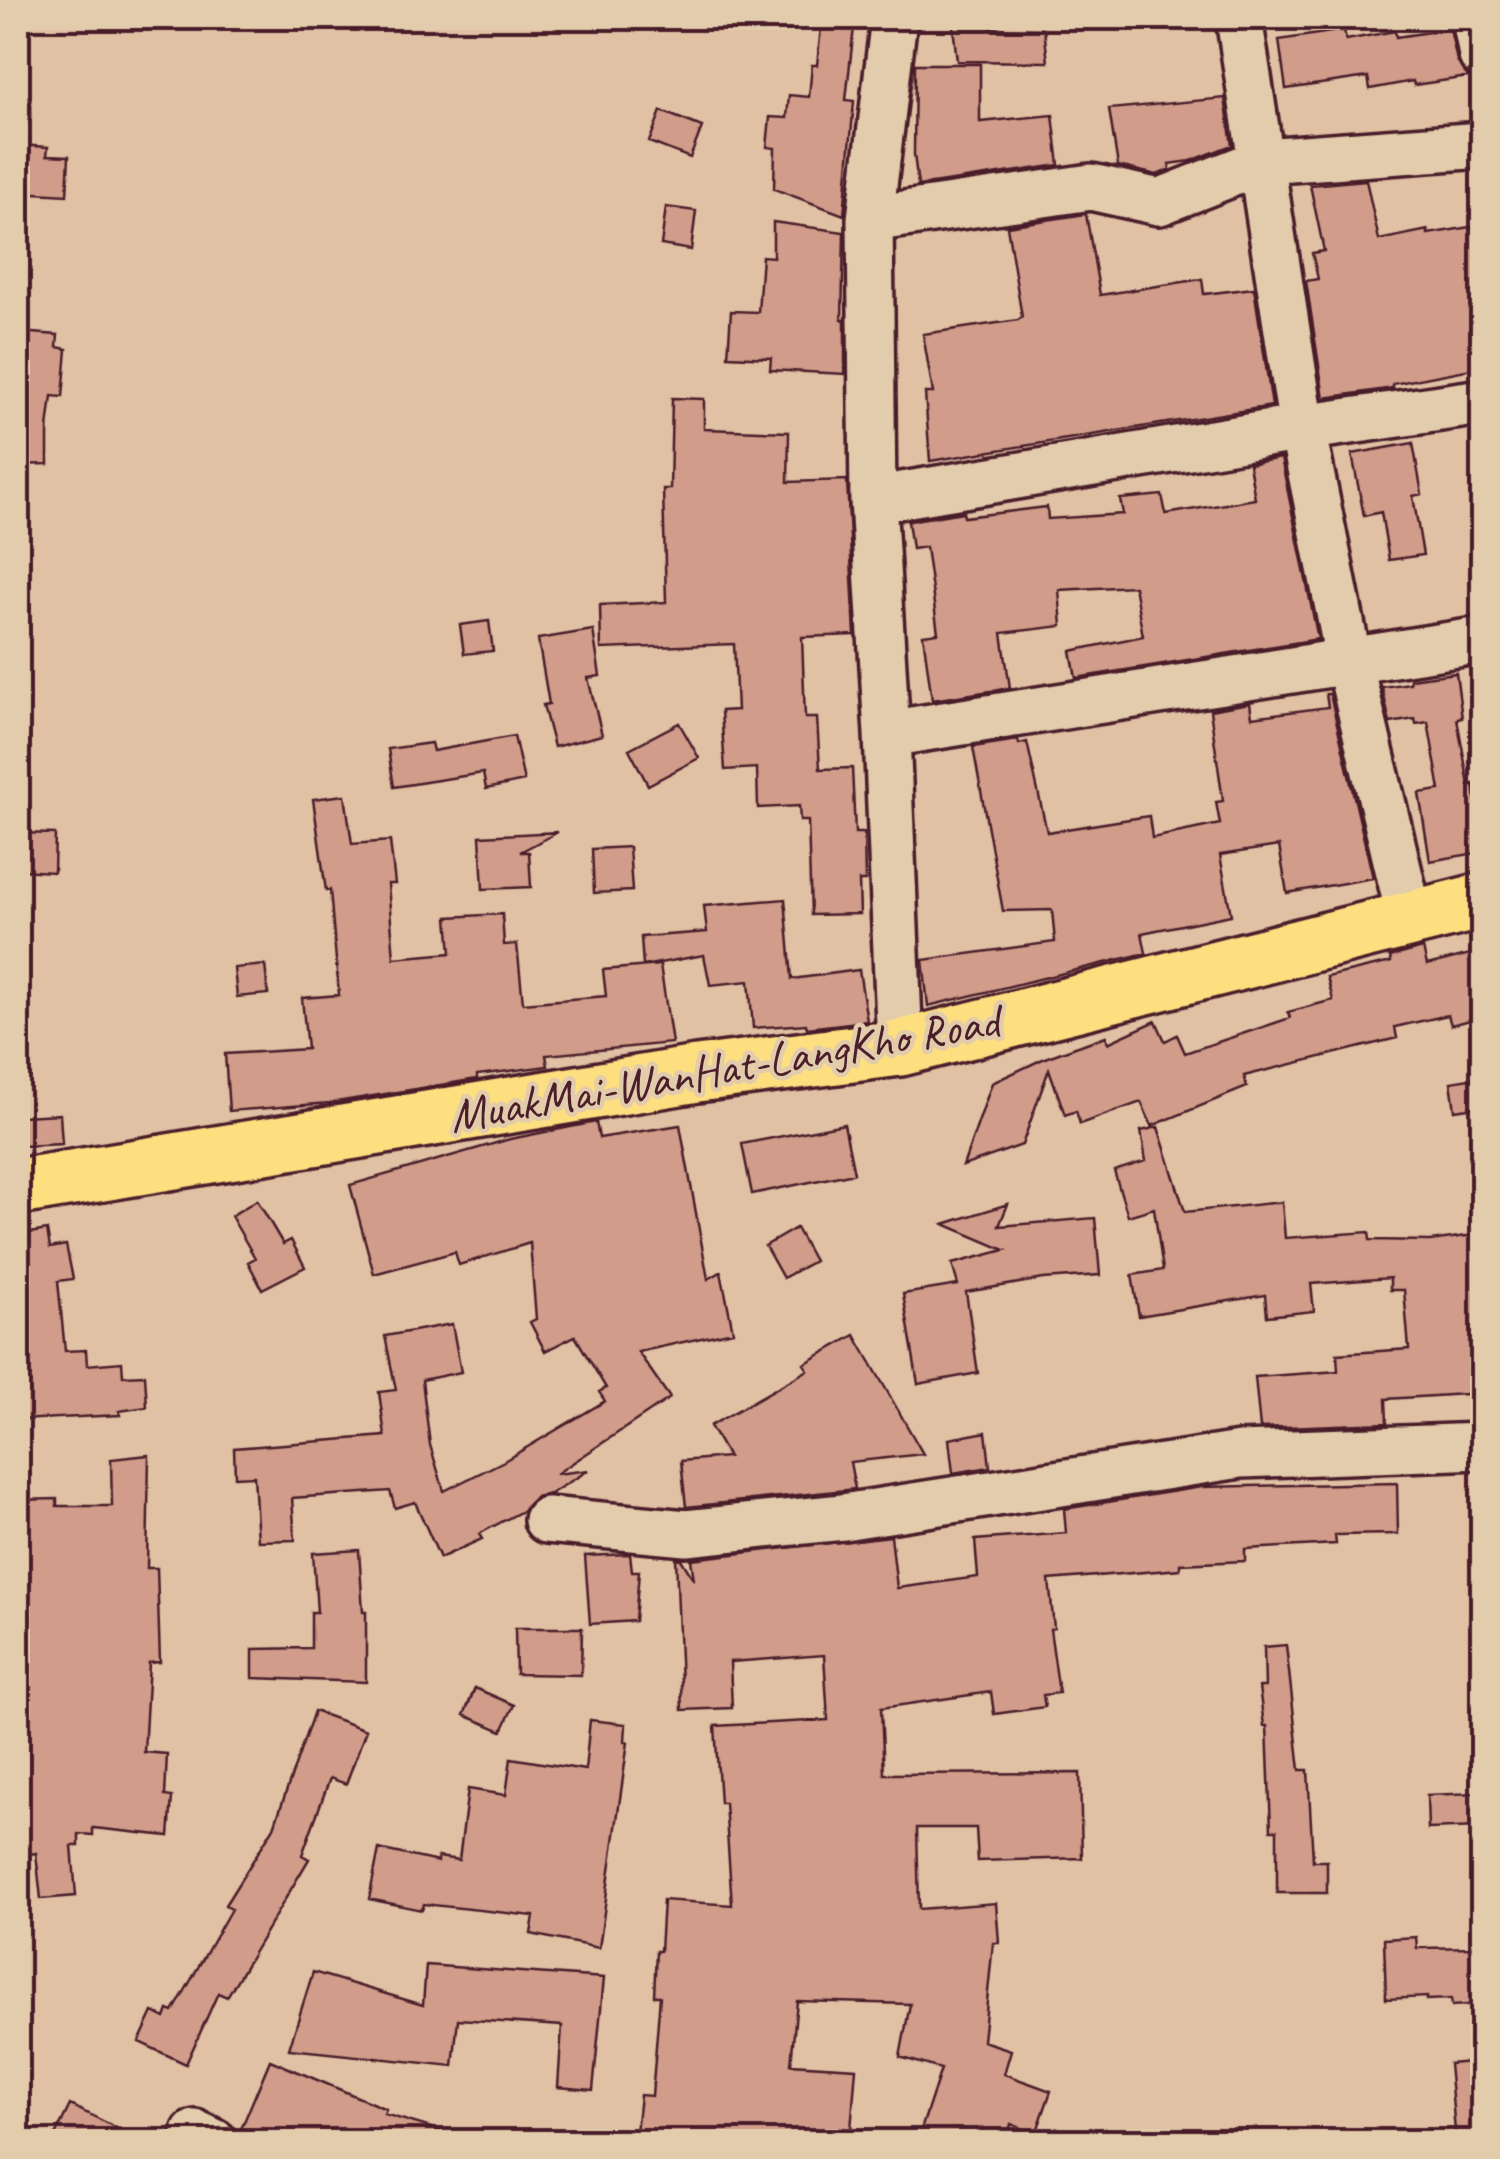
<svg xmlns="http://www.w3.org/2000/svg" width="1500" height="2159" viewBox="0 0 1500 2159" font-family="Caveat,sans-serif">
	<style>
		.building { fill: #d19d8a; stroke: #4a1f2b; stroke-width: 2.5 }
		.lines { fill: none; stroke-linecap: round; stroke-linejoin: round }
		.minor-casing { stroke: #4a1f2b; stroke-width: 52 }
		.major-casing { stroke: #4a1f2b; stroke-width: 62 }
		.minor { stroke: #e2ccab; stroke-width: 45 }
		.major { stroke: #fedf80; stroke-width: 55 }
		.labels { text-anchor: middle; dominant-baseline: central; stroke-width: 9; stroke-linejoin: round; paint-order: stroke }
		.street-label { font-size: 48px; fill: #4a1f2b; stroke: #e2ccab }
	</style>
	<rect width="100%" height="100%" fill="#e0c1a4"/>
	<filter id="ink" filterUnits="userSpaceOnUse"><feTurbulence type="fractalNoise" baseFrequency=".01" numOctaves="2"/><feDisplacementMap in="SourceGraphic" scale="20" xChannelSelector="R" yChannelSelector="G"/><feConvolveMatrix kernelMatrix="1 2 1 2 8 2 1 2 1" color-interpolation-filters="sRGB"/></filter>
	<g filter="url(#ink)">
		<path class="building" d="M822 18H855L846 100 854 101 844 215 774 189 775 148 767 147 770 117 787 118 789 95 809 97 812 65H817Z
			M952 18H990L991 28 1044 29 1048 62 957 61Z
			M1450 29 1457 61 1468 77 1414 85 1413 81 1370 89 1368 77 1286 89 1279 40 1344 30 1346 40 1395 31 1396 37Z
			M915 64H980V122L1053 115 1059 165 918 186 914 154Z
			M1225 98 1232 145 1191 161 1169 164 1170 169 1157 175 1118 166 1109 109Z
			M661 111 702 127 690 158 649 142Z
			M18 145 48 147 47 155 69 156 67 195 18 192Z
			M1366 180 1379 240 1428 230V234L1482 225V367L1393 384V388L1324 398 1306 281 1318 279 1312 253 1324 251 1310 185Z
			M666 207 696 211 691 250 661 245Z
			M1086 214 1100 295 1202 279 1204 294 1254 288 1272 406 930 461 925 393H933L923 334 1018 320 1022 317 1007 226Z
			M773 222 844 232 842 319 845 320V374L770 370 771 358 728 356 731 311 758 312 762 256 773 257Z
			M18 332 58 335 57 347 67 349 63 397 52 396 48 428V464L18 465Z
			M672 398 704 399V429L789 432 788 482 847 480 855 635 802 637 805 718H817L820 769 852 768 855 833H864L865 881H859L860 914 811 915 808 821H800L799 806 758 808 757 768 725 770 721 711 737 710 734 644 601 649 600 605 666 602 663 489H670Z
			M1413 443 1422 494 1413 496 1423 555 1389 560 1381 512 1364 516 1352 454Z
			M1281 458 1318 639 1076 678 1071 651 1143 636 1134 586 1059 590 1062 626 1002 633 1010 688 932 700 923 635 938 633 926 547 912 549 908 521 963 512 964 517 1047 507 1048 519 1123 514 1120 499 1162 495 1166 514 1255 499 1249 464Z
			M489 621 493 651 464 654 460 625Z
			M593 630 600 676 588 678 602 735 554 747 543 705 549 704 538 639Z
			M1456 673 1462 718 1457 719 1469 785 1474 784 1482 852 1430 861 1419 793 1440 790 1428 722 1416 724 1415 719 1390 723 1382 687 1410 683V679Z
			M1326 694H1330L1373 878 1287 893 1279 846 1220 855 1231 915 1142 933 1146 953 928 1006 923 960 1055 942 1052 910 1003 911 973 747 1018 740 1019 744 1027 742 1047 832 1149 816 1152 838 1220 824 1216 802 1223 801 1210 710 1250 703 1252 717 1328 707Z
			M679 723 699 758 648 785 629 749Z
			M514 736 524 781 486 789 483 773 394 787 388 749 431 743 433 751Z
			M345 795 352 844 390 841 395 884H388L394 958 451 953 448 917 502 914 504 945 517 944 523 1003 606 996 603 970 660 965 672 1043 546 1055 548 1066 477 1075V1079L330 1103 229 1111 225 1054 307 1049 302 998 339 995 330 890 326 891 313 799Z
			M558 832 520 852H529L531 887 483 889 480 836Z
			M18 833 55 834 54 872 18 870Z
			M629 847 632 891 594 893 592 849Z
			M785 899 792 979 859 970 867 1021 807 1028 806 1024 753 1028 749 981 710 985 704 955 643 966 641 937 707 932 704 906Z
			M1423 948 1427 965 1482 951V1017L1451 1025 1448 1015 1395 1027 1397 1038 1244 1076 1247 1087 1152 1126 1141 1102 1080 1124 1076 1111 1065 1115 1049 1069 1022 1145 963 1166 992 1083 1045 1058 1106 1036 1108 1043 1156 1021 1165 1041 1177 1035 1185 1053 1290 1018 1288 1012 1333 1000 1327 977 1391 962 1390 957Z
			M265 965 268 994 237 997 234 968Z
			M1482 1077V1106L1455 1110 1451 1082Z
			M60 1114 62 1144 22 1146 21 1116Z
			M596 1122 599 1138 680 1125 708 1279 721 1272 733 1331 638 1352 670 1398 556 1474 589 1470 550 1494 535 1497 524 1510 479 1534 482 1539 440 1558 415 1502 395 1508 390 1491 292 1498 295 1540 258 1541 254 1476 235 1477 234 1448 385 1436 379 1392 396 1390 385 1336 452 1324 461 1372 422 1380 430 1445 444 1491 504 1461 605 1401 599 1392 606 1388 575 1336 545 1351 530 1322 536 1319 530 1243 459 1265 455 1252 374 1274 350 1185 510 1139Z
			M844 1124 854 1173 752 1194 742 1144Z
			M1158 1127 1185 1212 1282 1202 1285 1238 1369 1232 1370 1240 1430 1241 1482 1234V1393L1386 1399 1387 1423 1260 1428 1255 1377 1338 1371 1337 1354 1409 1349 1404 1290H1390V1278L1311 1284 1314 1311 1267 1316 1265 1295 1139 1316 1132 1275 1163 1270 1154 1208 1128 1216 1114 1171 1146 1161 1141 1131Z
			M257 1200 283 1244 291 1240 305 1267 262 1289 248 1262 255 1258 231 1216Z
			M1008 1204 999 1226 1095 1218 1100 1275 1043 1279 966 1292 978 1373 918 1384 903 1294 958 1285 952 1264 1005 1250 944 1224Z
			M796 1228 814 1261 783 1278 765 1246Z
			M47 1230 50 1248 66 1245 73 1279 58 1281 65 1351 86 1350 87 1365 122 1362 123 1376 145 1375 147 1407 119 1411 120 1415 18 1420V1268H25L19 1235Z
			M855 1335 923 1454 850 1462 855 1489 686 1507 681 1461 728 1457 710 1426 808 1370 804 1364Z
			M986 1432 990 1467 953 1473 949 1439Z
			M149 1455 147 1568H157L160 1662 149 1663 144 1752 167 1754 165 1796 172 1797 169 1836 93 1828V1835L79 1834V1846H72L76 1896 41 1899 36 1853 18 1856V1803L24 1801 28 1678 18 1679V1500L57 1499V1506H112L111 1459Z
			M1397 1483 1398 1534 1335 1535 1336 1544 1245 1549V1561L1180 1564V1569L1049 1580 1054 1628 1050 1629 1059 1693 1043 1695 1045 1707 994 1714 991 1692 881 1708 884 1774 1080 1773 1082 1858 978 1861 976 1828H917L919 1909 996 1903 999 1943H993L983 2041 1011 2050 1004 2074 1051 2091 1036 2134 1011 2124 1006 2142H917L941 2069 900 2057 910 2004 797 2001 791 2064 856 2068 850 2142H635L640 2095 652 2096 660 1996H654L656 1951H660L663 1900 732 1905 725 1803H720L715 1726 828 1720 824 1655 730 1662 732 1708 682 1710 676 1558 681 1559 694 1580 691 1559 891 1536 897 1588 978 1577 975 1540 1066 1533 1064 1509 1202 1487Z
			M359 1550 363 1612H366V1682L253 1678V1649L311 1648V1612H317L313 1553Z
			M630 1554 632 1571H639L635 1621 590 1624 585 1556Z
			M515 1628H582L581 1675 516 1674Z
			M1286 1645 1300 1770H1308L1313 1861H1327V1893H1277V1830H1271L1267 1726H1264L1259 1687H1265L1264 1647Z
			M475 1688 514 1705 502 1731 464 1715Z
			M314 1711 366 1730 346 1784 330 1778 302 1855 309 1859 227 1997 218 1993 186 2064 139 2042 153 2012 165 2018 168 2010 173 2012 231 1909 225 1905 274 1827Z
			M590 1720 626 1724 625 1742H628L599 1948 531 1934 534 1916 424 1904 422 1910 369 1899 379 1849 438 1862V1857L459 1860 468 1789 506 1795 511 1758 585 1770Z
			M1477 1793 1479 1827 1428 1829 1427 1795Z
			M1416 1937 1417 1948 1482 1947V2004L1452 2006 1451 1999 1427 2000V1997L1386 1999 1384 1939Z
			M426 1965 604 1978 593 2090 558 2087 562 2026 458 2019 453 2066 289 2049 313 1972 423 2005Z
			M270 2060 386 2109 384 2114 452 2134 450 2142H272L241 2129Z
			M1482 2061V2142H1456L1449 2064Z
			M70 2105 146 2142H52Z"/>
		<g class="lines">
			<defs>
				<path id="minor" d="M894 18 870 219 873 500 887 734 900 1048
					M1239 18 1302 428 1349 662 1410 919
					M1475 18 1482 55
					M870 219 1091 187 1159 202 1263 161 1482 145
					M873 500 1302 428 1482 402
					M887 734 1482 640
					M547 1520 686 1533 843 1517 1240 1455 1482 1446
					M195 2133 214 2142"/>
				<path id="major" d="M18 1187 697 1074 900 1048 1482 901"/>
			</defs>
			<use href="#minor" class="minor-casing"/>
			<use href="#major" class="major-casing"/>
			<use href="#minor" class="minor"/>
			<use href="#major" class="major"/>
		</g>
	</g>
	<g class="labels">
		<g class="street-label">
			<text transform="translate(724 1068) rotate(-10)">MuakMai-WanHat-LangKho Road</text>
		</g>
	</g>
	<rect width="1500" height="2159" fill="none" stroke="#e2ccab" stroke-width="60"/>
	<rect x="30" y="30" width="1440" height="2099" fill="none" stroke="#4a1f2b" stroke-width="4" filter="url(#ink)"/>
</svg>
